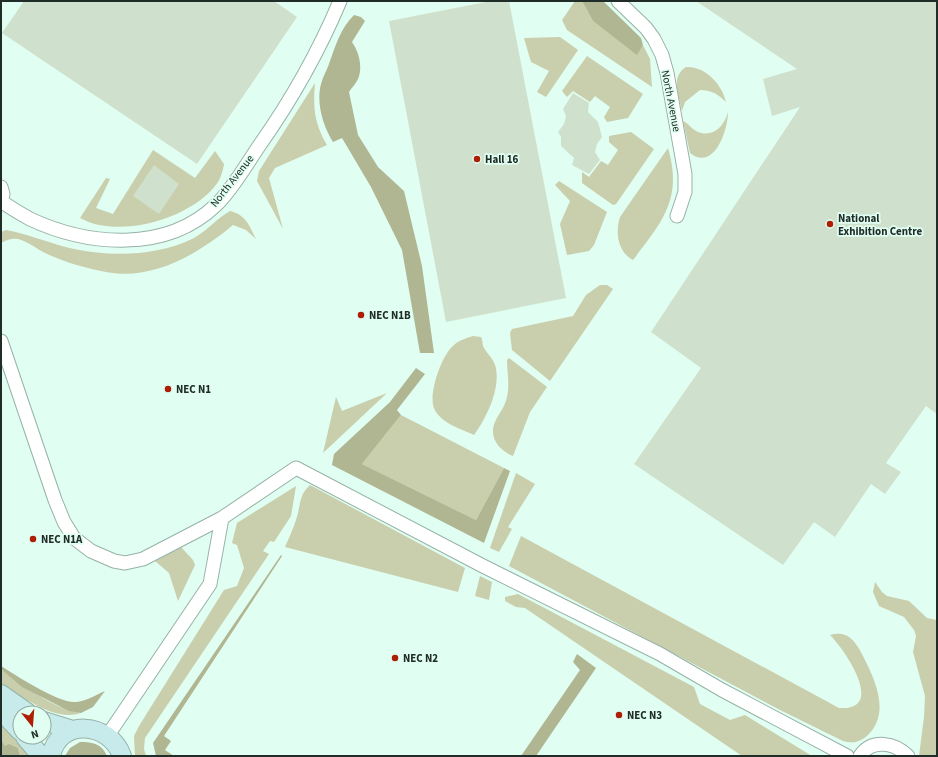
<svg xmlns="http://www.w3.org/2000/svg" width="938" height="757" viewBox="0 0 938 757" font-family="'Source Sans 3',sans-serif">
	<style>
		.green { fill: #c9ceac }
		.forest { fill: #b0b592 }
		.building { fill: #cfe1cc }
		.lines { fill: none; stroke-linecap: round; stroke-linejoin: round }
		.street-casing { stroke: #96b2a6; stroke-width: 15 }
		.secondary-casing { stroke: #96b2a6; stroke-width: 20 }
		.street { stroke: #fff; stroke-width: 13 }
		.secondary { stroke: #c7eaea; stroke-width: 18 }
		.poi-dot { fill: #ad1e04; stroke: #e0fef1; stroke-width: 1.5 }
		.labels { text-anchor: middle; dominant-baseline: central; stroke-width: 3.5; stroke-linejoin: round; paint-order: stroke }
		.street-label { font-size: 11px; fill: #202c27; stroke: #e0fef1 }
		.poi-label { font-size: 11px; font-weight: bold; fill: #202c27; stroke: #e0fef1; text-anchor: start }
	</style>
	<rect width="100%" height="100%" fill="#e0fef1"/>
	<path class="green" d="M575 1H582L593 21 637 54 643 45 650 59 652 87 567 30 562 20Z
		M560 37 578 50 546 97 537 92 549 71 531 62 524 38Z
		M587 56 643 94 628 118 607 122 604 117 610 107 595 96 590 102 573 91 567 97 562 91Z
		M686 67C705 66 722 84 726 102 718 94 711 90 700 90L685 102 682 111C679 96 670 77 686 67Z
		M315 83C313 108 314 123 327 145L275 168 269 178 283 229 257 181 259 171Z
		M728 112C728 130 714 172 690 153L683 121C688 123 691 128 696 131 712 139 724 127 728 112Z
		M631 132 654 149 616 204 613 205 582 183V172L589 177 601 161 608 165 618 150 609 142V136Z
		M668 148C683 199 662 222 633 260 618 252 615 233 620 217Z
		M153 150 195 178 215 151 224 164C223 170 221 177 218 182 194 218 119 240 80 218L106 178 110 179 96 208 113 214Z
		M559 181 607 212 594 245 589 251 567 255 560 224 570 201 555 185Z
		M230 211C246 215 249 225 256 239L246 230 233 225C198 254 153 281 106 272 85 268 64 262 45 253 37 249 27 241 18 239 11 238 7 240 1 243V232L6 230C29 234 51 244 74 249 112 257 158 256 194 238 207 231 217 218 230 211Z
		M600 285H607L613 289 550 381 512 350 510 333 512 329 573 316 586 295Z
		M473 336 481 337C483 340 482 345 484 348 488 355 495 360 496 369 500 390 486 419 474 435 461 429 440 423 434 408 428 394 442 354 454 345 459 340 467 338 473 336Z
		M509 358 547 387 530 412 513 456C500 451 488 438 495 422 499 413 505 407 507 397 510 384 507 373 507 360Z
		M387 393 323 453 336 397 342 411Z
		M401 415 504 468 476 520 362 464Z
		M516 473 535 484 508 527 512 529 499 552 490 548Z
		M310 485 465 568 458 592 285 547C289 538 293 529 296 520 301 506 298 496 310 485Z
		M296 486 291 516 274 542 270 541 263 551 269 554 145 738 144 749 146 756H135L134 736 139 726 224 590 237 586 244 568 237 545 232 543 237 523Z
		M521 536 839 708C887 711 845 650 830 635 835 634 840 633 845 635 854 638 860 650 864 658 876 682 890 713 868 735 860 742 853 744 843 741L782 711 509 566Z
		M181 547 193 560 195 565 178 601 169 573 155 561Z
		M480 576 492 582 489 600 475 596Z
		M875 582 882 592 887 596 909 601 927 618 937 620V756H919L924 717 925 696 913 652 916 636 914 630 904 617 879 606 873 592Z
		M518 594 694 687 700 704 730 720 745 715 812 756H742L525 608 516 607 505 601V597Z
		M1 669C26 687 50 707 81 713 54 722 24 697 1 684Z
		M1 723 11 732 29 756H20L18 748 5 746 1 739Z"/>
	<path class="forest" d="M582 1H603L641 38 643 45 637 55 593 21Z
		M354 15 361 17 365 21 352 42C359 52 363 67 358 79 356 84 351 88 349 92L358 135 378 167 404 191 422 266 434 353H420L402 250 371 187 342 138 333 142C323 126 316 103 321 84 323 76 328 68 330 61 336 44 341 28 354 15Z
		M416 368 425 374 397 410 401 415 362 464 476 520 504 468 510 471 484 543 332 465 334 454 390 402Z
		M281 555 282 556 164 736 171 741 165 750 174 756H156L153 743Z
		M577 654 596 668 536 756H521L580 670 573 662Z
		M1 666C15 675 60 704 76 702 86 701 96 695 105 691L93 707 81 713 69 711 22 687 1 669Z
		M1 739 5 746 9 744 18 748 20 756H1Z
		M80 742C93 742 102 744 107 756H65L70 748Z"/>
	<path class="building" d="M24 1H274L297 17 197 164 2 33Z
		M491 1H509L566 298 446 322 389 21Z
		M696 1H937V414L926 406 886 463 901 472 885 494 871 484 835 537 814 522 783 565 634 464 701 368 651 332 800 107 772 116 763 79 797 69Z
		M573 93 589 103 588 112 598 122 602 137 597 144 595 152 600 160 589 174 572 165 574 158 561 146V137L558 132 564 124 566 116 563 109Z
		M154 165 179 184 159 214 133 196Z"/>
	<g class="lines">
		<defs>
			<path id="street" d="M618 1 646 28 654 39 662 55 667 73 685 174V192L677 216
				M1 187 3 194 1 203
				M2 202C11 208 21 214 30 219 88 246 166 253 216 205 232 190 246 165 259 146 290 102 319 51 340 1
				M1 341 55 500 64 522 74 538 91 551 114 561 125 563 143 559 222 518 296 468 483 566 660 654 722 690 847 756
				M108 735 210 584 222 518
				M860 756C872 738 895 743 908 756"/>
			<path id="secondary" d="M1 694 28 713
				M1 711 20 731
				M44 721 73 730
				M25 737 41 756
				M51 756C59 717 110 722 122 756"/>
		</defs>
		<use href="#street" class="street-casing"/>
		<use href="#secondary" class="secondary-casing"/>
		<use href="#street" class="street"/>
		<use href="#secondary" class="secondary"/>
	</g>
	<g class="poi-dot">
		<circle cx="477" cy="159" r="4"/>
		<circle cx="830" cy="224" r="4"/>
		<circle cx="361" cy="315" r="4"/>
		<circle cx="168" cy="389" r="4"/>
		<circle cx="33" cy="539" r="4"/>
		<circle cx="395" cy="658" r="4"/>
		<circle cx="619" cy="715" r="4"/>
	</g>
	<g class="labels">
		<g class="street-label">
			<text transform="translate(671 101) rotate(79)">North Avenue</text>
			<text transform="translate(232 181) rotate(-52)">North Avenue</text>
		</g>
		<g class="poi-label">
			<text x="485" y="159">Hall 16</text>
			<text x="838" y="218">National<tspan x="838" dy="13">Exhibition Centre</tspan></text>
			<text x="369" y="315">NEC N1B</text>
			<text x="176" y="389">NEC N1</text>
			<text x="41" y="539">NEC N1A</text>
			<text x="403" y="658">NEC N2</text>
			<text x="627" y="715">NEC N3</text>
		</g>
	</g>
	<rect width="938" height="757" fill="none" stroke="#202c27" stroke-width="4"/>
	<g transform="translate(32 725) rotate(163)"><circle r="19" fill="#e0fef1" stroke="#93aaa0"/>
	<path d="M0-3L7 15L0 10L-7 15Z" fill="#ad1e04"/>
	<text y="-6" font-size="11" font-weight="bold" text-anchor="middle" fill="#202c27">N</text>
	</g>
</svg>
